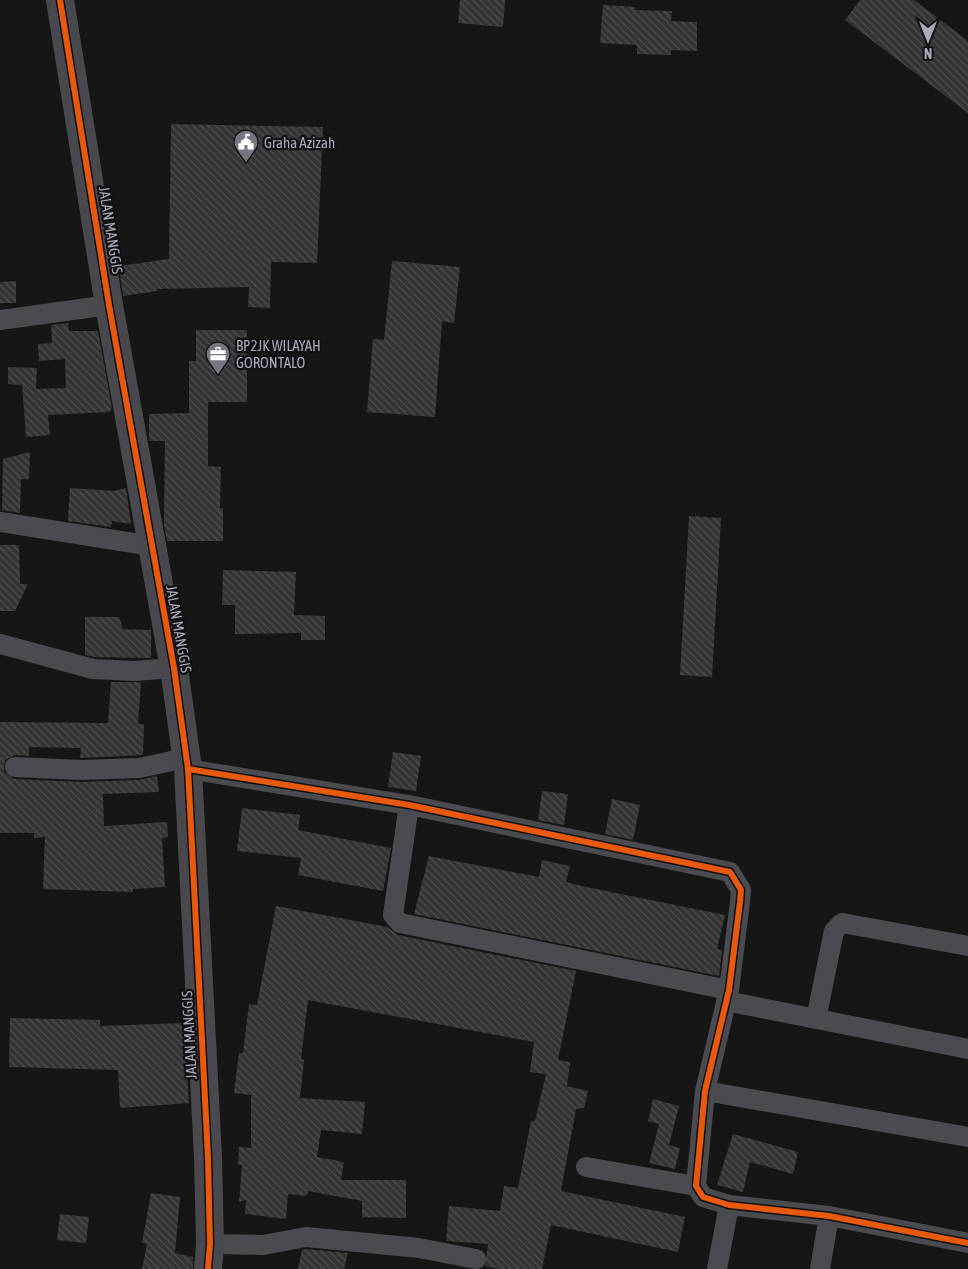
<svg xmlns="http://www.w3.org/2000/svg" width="968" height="1269" viewBox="0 0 968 1269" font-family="'Asap Condensed',sans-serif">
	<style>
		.building { fill: url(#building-back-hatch) }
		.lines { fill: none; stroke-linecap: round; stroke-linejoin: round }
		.street { stroke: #4a4b4f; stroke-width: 20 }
		.secondary { stroke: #49494d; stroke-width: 28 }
		.cycleway-casing { stroke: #101012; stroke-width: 9 }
		.cycleway { stroke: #e8590c; stroke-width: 6 }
		.labels { text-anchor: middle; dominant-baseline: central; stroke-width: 4.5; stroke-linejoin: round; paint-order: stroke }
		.poi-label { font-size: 15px; fill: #a7abb7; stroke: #101012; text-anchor: start }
		.street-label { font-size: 15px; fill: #a7abb7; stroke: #101012 }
	</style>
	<defs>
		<pattern id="building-back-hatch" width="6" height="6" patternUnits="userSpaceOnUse" patternTransform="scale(1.25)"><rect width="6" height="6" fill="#343435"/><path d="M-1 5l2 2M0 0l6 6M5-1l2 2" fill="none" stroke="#4f4f50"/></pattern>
	</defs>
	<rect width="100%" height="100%" fill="#161616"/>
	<path class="building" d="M460 0H505L503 27 458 23Z
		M860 0H914L968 41V113L845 20Z
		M603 5 635 7V10L672 11 671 21 697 22V51L671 50V55L637 54V45L600 43Z
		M171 124 323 127 317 263 271 262 270 308 248 307 249 287 157 289V291L123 296 119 266 169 259Z
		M392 261 460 267 454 323 442 321 435 417 367 412 373 339 384 340Z
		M16 281V303H0V282Z
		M68 323 69 331H98L112 408 110 412 48 415 50 435 26 437 22 385 8 384V367L37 368 36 389 66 388 65 359 39 361 38 344 52 343 51 325Z
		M196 330H247V402H208V466L221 467 220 508H223V541H167L164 525 165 441H149V414L189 413V361H196Z
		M30 452 29 479H21L20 513 2 510 3 459Z
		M70 488 113 491 126 488 131 524 112 521 111 527 68 521Z
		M689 516 721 518 712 677 680 675Z
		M0 545H19L20 584H28L15 611H0Z
		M223 570 296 572 294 615 325 616V640H301V633L235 634V605H222Z
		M85 617H119L123 629 151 630V658L95 657 85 655Z
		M111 682H141L138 724H144L143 755 80 758 81 748 29 747V756L15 755 5 760 4 772 14 779 80 782 139 780 157 776 159 792 103 794 104 826 167 822 168 837 162 838 165 887 133 889V892L43 889 45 837 34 838V833H0V722L108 723Z
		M393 752 421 756 416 791 388 787Z
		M542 791 568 794 564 825 538 820Z
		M612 799 640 805 633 840 605 834Z
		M242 808 300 815 298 830 391 848 383 891 298 875 301 858 237 851Z
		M429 856 539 877 542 860 570 866 566 882 581 886 725 915 717 949 722 950 719 976 414 914Z
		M276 906 387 927 398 935 576 971 558 1060 570 1062 567 1086 588 1091 584 1108 576 1109 561 1191 685 1217 678 1252 551 1225 542 1269H499L485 1266 488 1244 446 1241 449 1206 500 1211 504 1186 518 1188 531 1121H535L546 1074 530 1072 534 1042 308 1000 301 1059 304 1060 300 1098 365 1102 362 1134 321 1130 317 1157 344 1162 341 1180H406V1218L362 1217V1201L308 1191 307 1196 288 1194 286 1219 245 1214 246 1200 239 1202 242 1165H238L239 1147 251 1148V1095L234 1093 239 1053H243L249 1004 257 1005Z
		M10 1018 100 1020V1026L184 1023 189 1103 120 1108 118 1070 9 1067Z
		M653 1099 679 1106 669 1145 680 1148 675 1169 649 1163 659 1124 648 1121Z
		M733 1134 798 1152 793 1174 750 1162 743 1192 717 1185Z
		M151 1193 180 1197 175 1253 193 1257V1269H142L147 1244 142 1243Z
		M60 1214 89 1217 86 1243 57 1240Z
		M307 1249 348 1253 344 1269H298L302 1250Z"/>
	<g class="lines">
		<path class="street" d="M0 320 109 305
			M0 522 152 546
			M0 644 93 669 134 671 174 668
			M15 767 81 770 139 768 186 758
			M188 769 409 805 730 872 741 890 740 902 729 990 705 1091 696 1186 703 1197 729 1205 829 1216 968 1243
			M409 805 393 915 400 923 729 990
			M726 1001 968 1049
			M816 1019 834 931 842 923 968 946
			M705 1091 968 1137
			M586 1167 696 1186
			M210 1244 263 1245 306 1237 419 1248 476 1259
			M717 1269 729 1205
			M820 1269 829 1216"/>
		<path class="secondary" d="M60 0 109 305 174 668 188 769 208 1157 210 1244 208 1269"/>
		<defs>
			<path id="cycleway" d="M60 0 109 305 174 668 188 769 208 1157 210 1244 208 1269
				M188 769 409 805 730 872 741 890 740 902 729 990 705 1091 696 1186 703 1197 729 1205 829 1216 968 1243"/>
		</defs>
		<use href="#cycleway" class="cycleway-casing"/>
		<use href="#cycleway" class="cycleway"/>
	</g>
	<defs>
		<symbol id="civic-pin" viewBox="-11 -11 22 30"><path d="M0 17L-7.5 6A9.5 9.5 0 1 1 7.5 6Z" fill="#74777f" stroke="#101012"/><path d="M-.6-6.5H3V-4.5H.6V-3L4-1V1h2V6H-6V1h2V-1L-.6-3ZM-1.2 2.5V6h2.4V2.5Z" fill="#fff"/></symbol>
		<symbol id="office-pin" viewBox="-11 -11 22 30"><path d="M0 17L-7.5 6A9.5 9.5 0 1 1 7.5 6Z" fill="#74777f" stroke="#101012"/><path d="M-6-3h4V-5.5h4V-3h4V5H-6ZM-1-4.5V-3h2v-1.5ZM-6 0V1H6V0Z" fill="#fff"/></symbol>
	</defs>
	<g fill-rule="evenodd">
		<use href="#civic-pin" x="232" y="128" width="28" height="38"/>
		<use href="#office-pin" x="204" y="340" width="28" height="38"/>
	</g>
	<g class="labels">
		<g class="poi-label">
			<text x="264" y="142">Graha Azizah</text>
			<text x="236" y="345">BP2JK WILAYAH<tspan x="236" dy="17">GORONTALO</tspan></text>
		</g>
		<g class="street-label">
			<text transform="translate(111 230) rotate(81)">JALAN MANGGIS</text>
			<text transform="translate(179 629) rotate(80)">JALAN MANGGIS</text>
			<text transform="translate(189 1035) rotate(-93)">JALAN MANGGIS</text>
		</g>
	</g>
	<g transform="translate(928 40) rotate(180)" stroke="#101012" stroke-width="4" paint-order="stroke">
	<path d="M0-4L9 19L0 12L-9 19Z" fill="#a7abb7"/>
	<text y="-8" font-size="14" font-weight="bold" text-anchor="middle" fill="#a7abb7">N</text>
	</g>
</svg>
